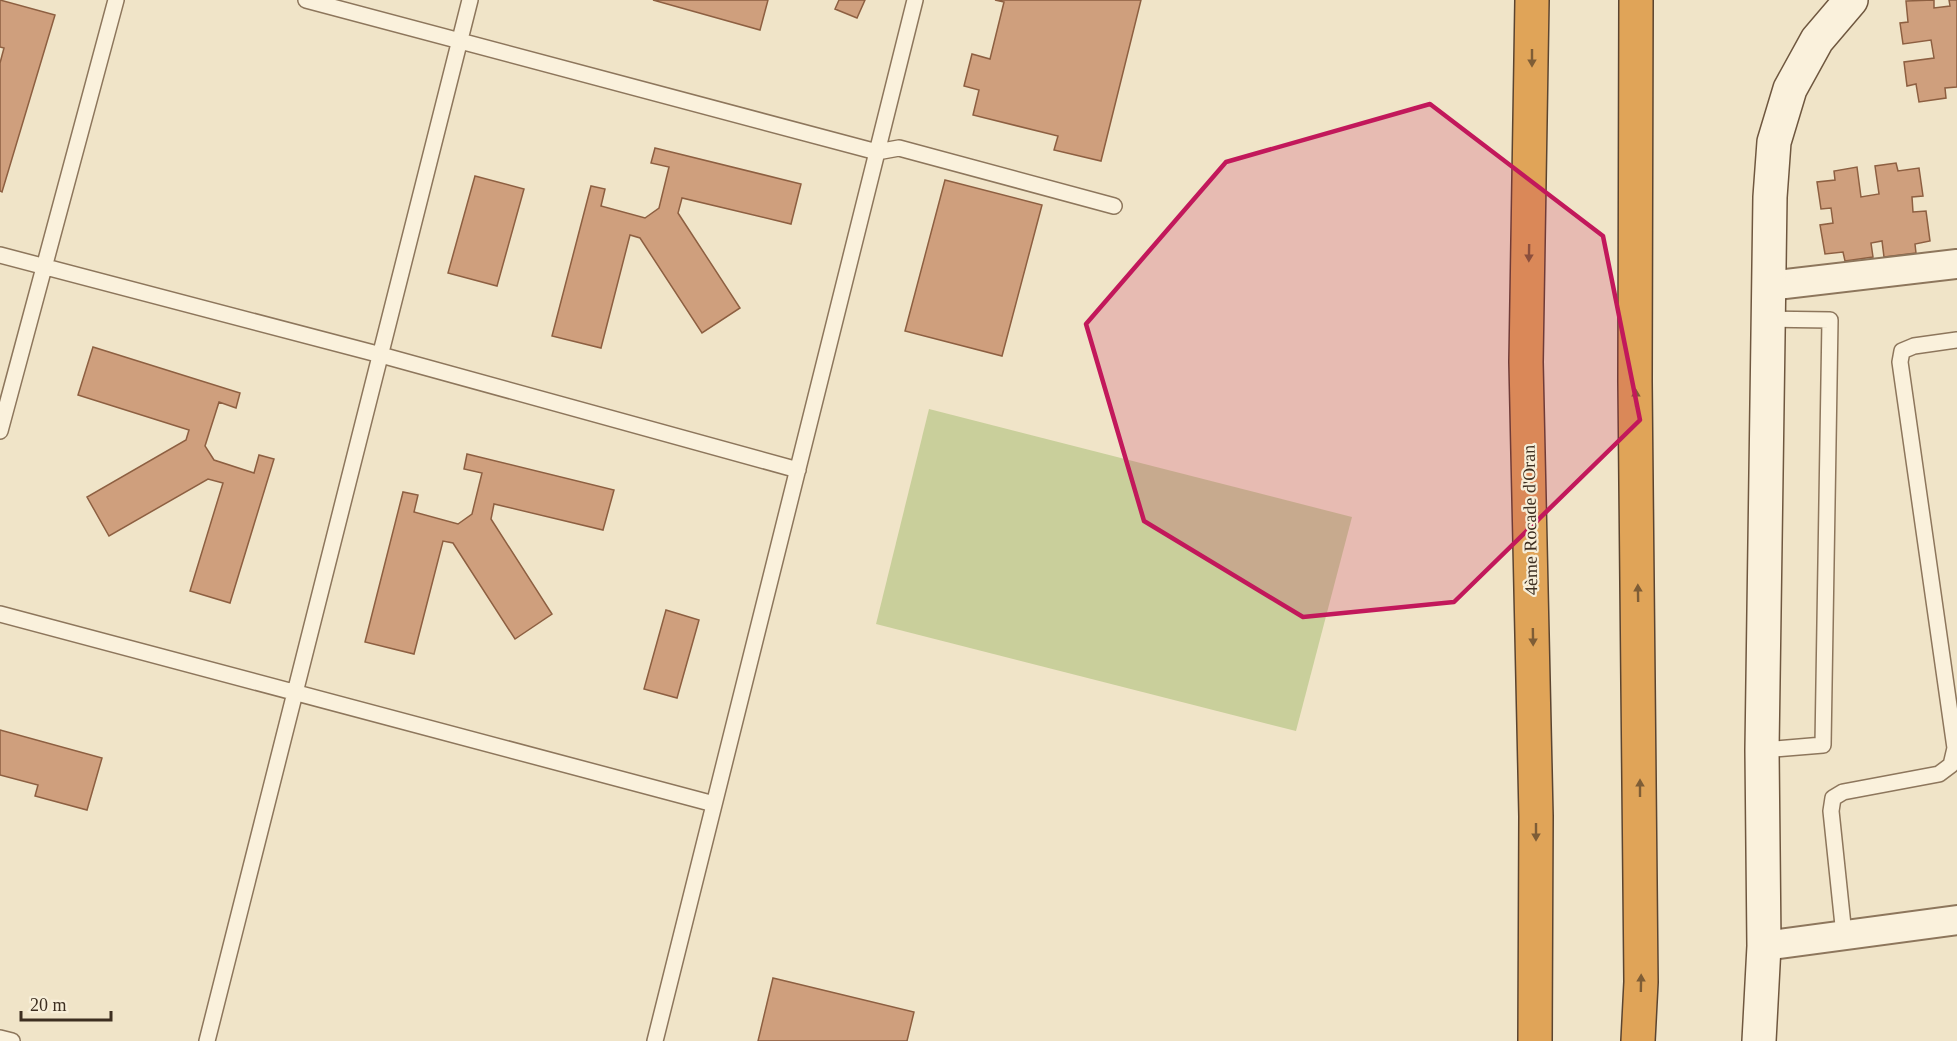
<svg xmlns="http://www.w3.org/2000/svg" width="1957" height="1041" viewBox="0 0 1957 1041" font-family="Georgia,serif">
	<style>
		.green { fill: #c9cf9b }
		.building { fill: #cf9f7d; stroke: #8d5f41; stroke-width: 1.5 }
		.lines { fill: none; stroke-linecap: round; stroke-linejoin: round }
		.lane-casing { stroke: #8d765c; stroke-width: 18 }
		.street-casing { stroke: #8d765c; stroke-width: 32 }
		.secondary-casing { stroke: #6f573f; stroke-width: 36 }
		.highway-casing { stroke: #5b4430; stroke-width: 36 }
		.lane { stroke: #faf1dc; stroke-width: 15 }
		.street { stroke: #faf1dc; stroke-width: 28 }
		.secondary { stroke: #faf1dc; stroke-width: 33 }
		.highway { stroke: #e0a458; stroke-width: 33 }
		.oneway { fill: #7e5d36 }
		.marked { fill: #c2185b; fill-opacity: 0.2; stroke: #c2185b; stroke-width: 4.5; stroke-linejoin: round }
		.labels { text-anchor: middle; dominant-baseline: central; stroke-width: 4.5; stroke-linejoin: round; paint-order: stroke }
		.street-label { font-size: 18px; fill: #3d2e20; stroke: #f7eed8 }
	</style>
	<rect width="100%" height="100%" fill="#f0e4c8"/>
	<path class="green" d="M929 409 1352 517 1296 731 876 624Z"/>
	<path class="building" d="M0 0 55 15 2 192 0 191V63L4 48 0 47Z
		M653 0H768L760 30Z
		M839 0H865L857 18 835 9Z
		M995 0H1141L1101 161 1054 150 1058 136 973 115 979 90 964 86 972 54 990 59 1004 2Z
		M1934 0V8L1950 6 1949 0H1957V87L1945 88 1946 98 1919 102 1916 84 1907 86 1904 62 1934 58 1931 40 1903 44 1900 23 1908 22 1906 1Z
		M655 148 801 184 791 224 682 198 678 213 740 308 702 333 640 238 630 235 601 348 552 336 591 186 605 189 601 206 645 218 659 208 669 167 651 163Z
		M1896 163 1898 171 1919 168 1923 196 1912 197 1913 212 1926 211 1930 241 1915 244 1916 253 1884 257 1882 241 1871 243 1873 257 1845 261 1843 252 1825 254 1820 225 1833 223 1831 208 1821 209 1817 182 1835 180 1834 171 1857 167 1861 197 1879 194 1875 166Z
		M475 176 524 189 497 286 448 273Z
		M945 180 1042 205 1002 356 905 331Z
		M93 347 240 393 236 408 219 402 205 446 214 460 254 473 259 455 274 459 230 603 190 591 223 483 208 479 109 536 87 497 186 440 189 430 78 395Z
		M467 454 614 490 603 530 494 504 491 519 552 614 515 639 453 543 443 541 414 654 365 642 403 492 418 495 414 512 458 524 472 514 482 473 464 469Z
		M666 610 699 620 677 698 644 689Z
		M0 730 102 758 87 810 35 796 38 785 0 775Z
		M773 978 914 1012 907 1041H758Z"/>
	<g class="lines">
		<defs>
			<path id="lane" d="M306 0 877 152 899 148 1114 206
				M0 255 381 355 798 470
				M0 431 116 0
				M0 614 714 804
				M1762 750 1823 745 1830 320 1769 319
				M1844 935 1831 811 1833 798 1843 792 1939 774 1951 765 1955 748 1900 362 1902 351 1914 346 1957 340
				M0 1038 12 1041
				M207 1041 470 0
				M655 1041 915 0"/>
			<path id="street" d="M1769 286 1957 264
				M1764 946 1957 920"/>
			<path id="secondary" d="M1759 1041 1764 946 1762 750 1770 197 1774 142 1790 89 1817 40 1851 0"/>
			<path id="highway" d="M1532 0 1526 362 1536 816 1535 1041
				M1636 0 1635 382 1641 982 1638 1041"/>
		</defs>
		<use href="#lane" class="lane-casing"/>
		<use href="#street" class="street-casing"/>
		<use href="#secondary" class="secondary-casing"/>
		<use href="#highway" class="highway-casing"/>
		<use href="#lane" class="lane"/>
		<use href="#street" class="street"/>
		<use href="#secondary" class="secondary"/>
		<use href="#highway" class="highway"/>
	</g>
	<defs><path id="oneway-solid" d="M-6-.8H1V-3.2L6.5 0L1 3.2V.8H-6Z" transform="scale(1.5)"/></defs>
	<g class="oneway">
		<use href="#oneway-solid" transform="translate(1532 58) rotate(90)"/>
		<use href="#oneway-solid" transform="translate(1529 253) rotate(91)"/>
		<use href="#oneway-solid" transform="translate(1636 398) rotate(-91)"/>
		<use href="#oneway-solid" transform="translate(1638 593) rotate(-91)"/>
		<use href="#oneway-solid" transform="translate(1533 637) rotate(89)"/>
		<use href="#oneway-solid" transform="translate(1640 788) rotate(-90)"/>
		<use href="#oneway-solid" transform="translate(1536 832) rotate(90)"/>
		<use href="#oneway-solid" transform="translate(1641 983) rotate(-89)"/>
	</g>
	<path class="marked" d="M1430 104 1603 236 1640 420 1454 602 1303 617 1144 521 1086 324 1226 162Z"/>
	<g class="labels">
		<g class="street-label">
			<text transform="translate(1530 520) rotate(-91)">4ème Rocade d'Oran</text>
		</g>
	</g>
	<path d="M21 1011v9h90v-9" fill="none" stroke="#3d2e20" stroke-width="3"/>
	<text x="30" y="1011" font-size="18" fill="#3d2e20" stroke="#f7eed8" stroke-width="4.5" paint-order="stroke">20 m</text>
</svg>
